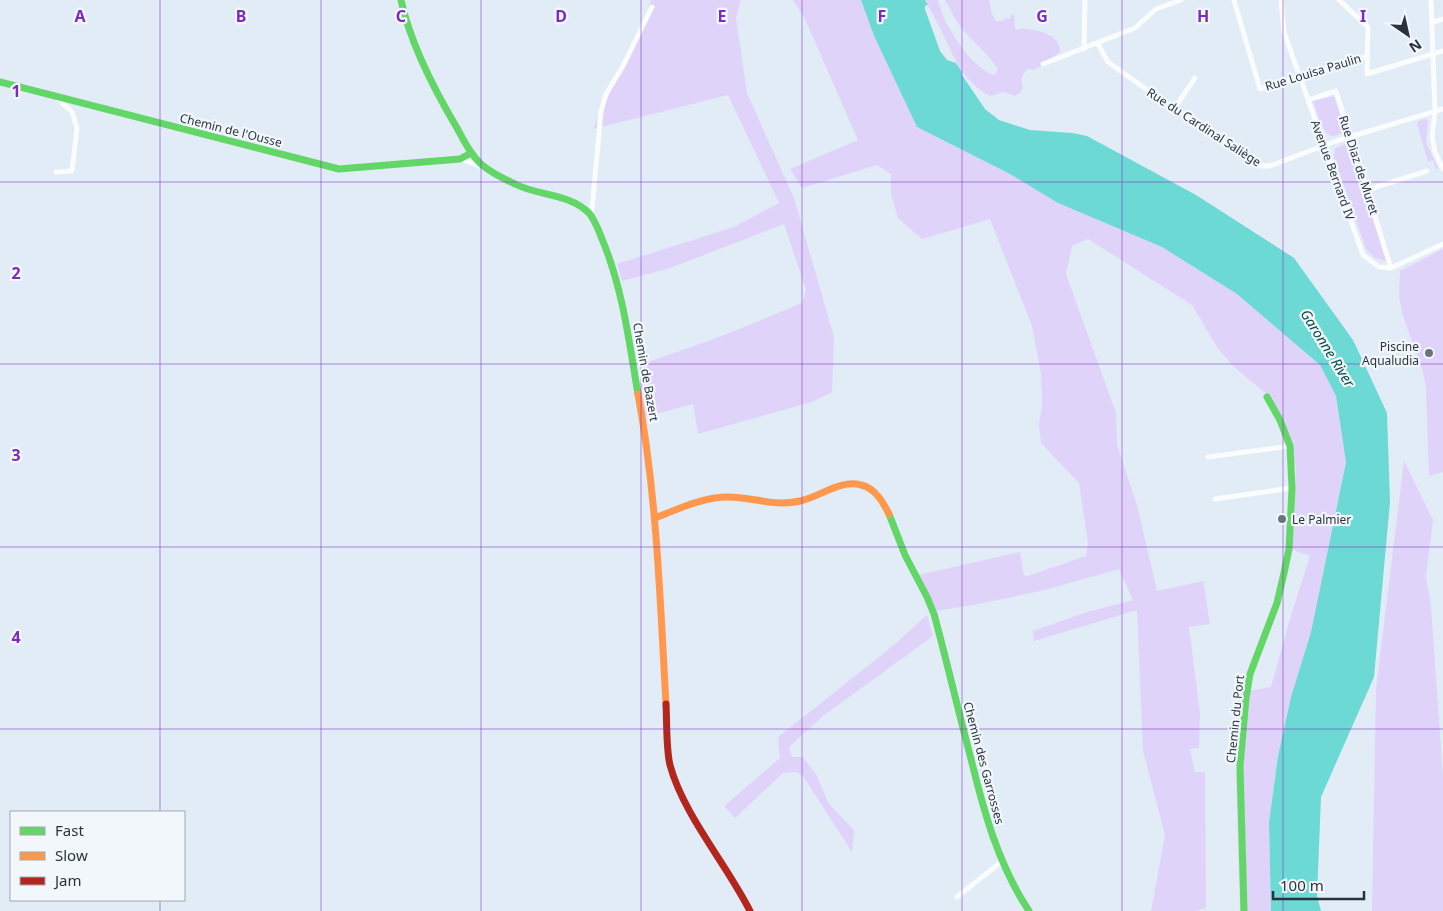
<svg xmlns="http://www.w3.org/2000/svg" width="1443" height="911" viewBox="0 0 1443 911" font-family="'Noto Sans',sans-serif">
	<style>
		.green { fill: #e0d3fa }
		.water { fill: #6cd9d5 }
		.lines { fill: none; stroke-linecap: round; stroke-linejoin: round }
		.street { stroke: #fafcfe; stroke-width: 5 }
		.fast { stroke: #63d668; stroke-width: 7 }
		.slow { stroke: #ff974d; stroke-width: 7 }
		.jam { stroke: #b3261e; stroke-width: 7 }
		.grid { fill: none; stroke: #7b2cbf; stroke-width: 1; stroke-opacity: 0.55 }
		.poi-dot { fill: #6a747d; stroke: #f2f7fc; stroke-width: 2 }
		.labels { text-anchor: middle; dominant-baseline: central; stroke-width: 4.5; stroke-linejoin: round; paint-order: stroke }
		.street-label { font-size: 12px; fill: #2a333c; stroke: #f2f7fc }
		.poi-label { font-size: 12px; fill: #2a333c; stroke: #f2f7fc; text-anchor: end }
		.water-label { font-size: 14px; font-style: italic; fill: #094b46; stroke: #f2f7fc }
		.grid-label { font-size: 16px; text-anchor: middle; font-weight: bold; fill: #7b2cbf; stroke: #f2f7fc; stroke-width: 4.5; stroke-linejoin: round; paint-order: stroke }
	</style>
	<rect width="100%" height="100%" fill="#e1ecf7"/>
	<path class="green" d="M651 0H741L736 18 747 93 794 198 834 337 832 392 812 402 698 434 693 404 645 417 640 365 722 336 802 303 806 290 784 224 670 268 622 281 617 264 734 227 779 203 728 95 593 129 649 8Z
		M793 0H861L874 36 917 127 1010 174 1058 203 1162 247 1237 294 1320 365 1336 396 1346 461 1311 632 1291 697 1278 756 1269 823 1271 911H1240L1236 774 1245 731 1249 691 1271 687 1289 622 1310 556 1291 549 1294 522 1296 469 1289 436 1270 397 1232 365 1217 347 1192 305 1088 239 1072 246 1066 274 1116 413 1117 445 1137 505 1157 591 1203 581 1210 624 1189 627 1200 713 1199 748 1190 749 1195 772H1205L1206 908 1196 911H1151L1165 835 1143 751 1137 610 1034 641 1033 631 1087 612 1133 600 1119 569 1045 590 973 605 936 611 918 575 1020 552 1024 575 1028 576 1086 556 1088 543 1079 483 1041 443 1039 424 1042 405 1041 373 1032 326 990 219 922 239 898 218 891 194V174L877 165 802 188 790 169 858 140 804 17Z
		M925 0H938C941 9 943 18 948 26 956 42 977 70 994 75L998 70C996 62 969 37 961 28 955 19 950 9 945 0H989L992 14 996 21H1002L1006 18 1010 19 1011 15 1014 14 1015 28 1018 30 1021 28C1037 31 1060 32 1060 52L1039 67 1034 70 1028 69C1020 76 1021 79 1023 88L1019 94 1014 96 1004 92 990 96C960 79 954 56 940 28 935 18 930 9 925 0Z
		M1334 96 1345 132C1342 133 1337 135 1333 136 1322 136 1317 110 1313 101Z
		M1426 119 1428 120 1426 143 1438 168 1436 170 1433 160 1428 162 1417 124 1418 121Z
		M1349 143 1386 261 1375 258 1366 249 1334 157 1335 148Z
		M1443 249V472L1429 476 1426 388 1423 372 1402 313 1399 296 1400 271Z
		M1404 461 1433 520 1426 576 1431 606 1443 777V911H1372L1376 689Z
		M927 615 933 636 823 716 789 747 792 757H803L816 774 829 804 854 830 852 852 803 776 796 772 783 773 735 818 724 806 780 758 778 737 889 649Z"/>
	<path class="water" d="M861 0H925L928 5 925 6V9L940 51 947 60 956 63 962 72V75L985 109 999 120 1030 130 1072 133 1087 136 1196 195 1294 258 1353 340 1387 413 1390 502 1374 677 1321 797 1317 896 1321 911H1271L1269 823 1278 756 1291 697 1311 632 1346 462 1336 396 1320 365 1237 294 1162 247 1058 203 1010 174 917 127 874 36Z"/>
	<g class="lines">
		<path class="street" d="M1234 0 1260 89 1368 56
			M1281 0 1284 32 1363 255 1379 267 1391 268 1443 244
			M1339 0 1368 27 1367 74 1443 51
			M1431 0 1435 111 1432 137 1435 152 1443 169
			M1433 22 1443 19
			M1098 44 1108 62 1174 109 1261 166H1270L1336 141 1443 109
			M1084 49 1085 0
			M1043 64 1135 28 1156 9 1181 0
			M1308 100 1336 91 1391 268
			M1174 109 1195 78
			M460 159 485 168
			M56 172 72 171 77 128 72 112 57 98
			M1367 190 1427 171
			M589 213 592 209 601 111 606 94 623 66 652 7
			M1208 457 1290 446
			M1215 499 1292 488
			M957 897 1001 862"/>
		<path class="fast" d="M401 0C410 42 435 91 457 128 464 141 471 155 482 165 492 173 504 179 515 184 538 196 569 193 589 213 595 220 599 231 602 239 623 289 629 342 638 394
			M0 82 339 169 460 159 471 153
			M889 514 905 555 927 597 934 614C947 662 958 710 971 759 984 812 998 864 1029 911
			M1244 911 1240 766 1246 698 1250 674 1277 603 1284 573 1289 549 1292 488 1290 446 1280 420 1267 397"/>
		<path class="slow" d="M638 394C657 496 660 600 666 704
			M655 518C678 509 703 497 728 497 753 497 775 507 800 501 820 497 840 479 861 485 875 488 883 502 889 514"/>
		<path class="jam" d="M666 704C667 722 666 749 670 765 683 814 727 865 750 911"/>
	</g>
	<path class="grid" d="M160 0V812M321 0V911M481 0V911M641 0V911M802 0V911M962 0V911M1122 0V911M1283 0V911M0 182H1443M0 364H1443M0 547H1443M0 729H1443M160 900V911"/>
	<g class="poi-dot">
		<circle cx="1429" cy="353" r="5"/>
		<circle cx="1282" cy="519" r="5"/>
	</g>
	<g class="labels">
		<g class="street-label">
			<text transform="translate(1313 72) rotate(-17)">Rue Louisa Paulin</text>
			<text transform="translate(1204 127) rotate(33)">Rue du Cardinal Saliège</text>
			<text transform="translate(231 130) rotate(14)">Chemin de l'Ousse</text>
			<text transform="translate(1359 165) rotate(72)">Rue Diaz de Muret</text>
			<text transform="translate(1333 170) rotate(70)">Avenue Bernard IV</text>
			<text transform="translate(646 372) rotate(80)">Chemin de Bazert</text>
			<text transform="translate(1235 719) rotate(-84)">Chemin du Port</text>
			<text transform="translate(984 763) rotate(75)">Chemin des Garrosses</text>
		</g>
		<g class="poi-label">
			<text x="1419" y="346">Piscine<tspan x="1419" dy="14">Aqualudia</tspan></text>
			<text x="1292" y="519" text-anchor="start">Le Palmier</text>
		</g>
		<g class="water-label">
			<text transform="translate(1328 348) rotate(58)">Garonne River</text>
		</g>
	</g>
	<g class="grid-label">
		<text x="80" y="22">A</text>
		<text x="241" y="22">B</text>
		<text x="401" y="22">C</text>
		<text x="561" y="22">D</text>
		<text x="722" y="22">E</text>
		<text x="882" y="22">F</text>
		<text x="1042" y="22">G</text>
		<text x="1203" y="22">H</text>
		<text x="1363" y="22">I</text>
		<text x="16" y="97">1</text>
		<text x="16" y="279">2</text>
		<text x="16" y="461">3</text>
		<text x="16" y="643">4</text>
	</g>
	<rect x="10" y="811" width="175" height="90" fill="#f2f7fc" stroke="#a2a9af"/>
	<rect x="20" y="827" width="25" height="8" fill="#63d668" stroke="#a2a9af"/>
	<text x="55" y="836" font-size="15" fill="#2a333c">Fast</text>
	<rect x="20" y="852" width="25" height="8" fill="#ff974d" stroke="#a2a9af"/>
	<text x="55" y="861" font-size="15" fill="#2a333c">Slow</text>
	<rect x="20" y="877" width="25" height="8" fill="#b3261e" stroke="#a2a9af"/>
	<text x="55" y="886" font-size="15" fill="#2a333c">Jam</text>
	<g transform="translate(1408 35) rotate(146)" stroke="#f2f7fc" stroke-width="4" paint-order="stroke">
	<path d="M0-4L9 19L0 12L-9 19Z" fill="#2a333c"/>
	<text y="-8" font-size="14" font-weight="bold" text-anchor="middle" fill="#2a333c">N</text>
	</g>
	<path d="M1273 891v8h91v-8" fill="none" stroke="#2a333c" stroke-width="2.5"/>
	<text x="1280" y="891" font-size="15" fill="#2a333c" stroke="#f2f7fc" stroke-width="4" paint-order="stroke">100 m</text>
</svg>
